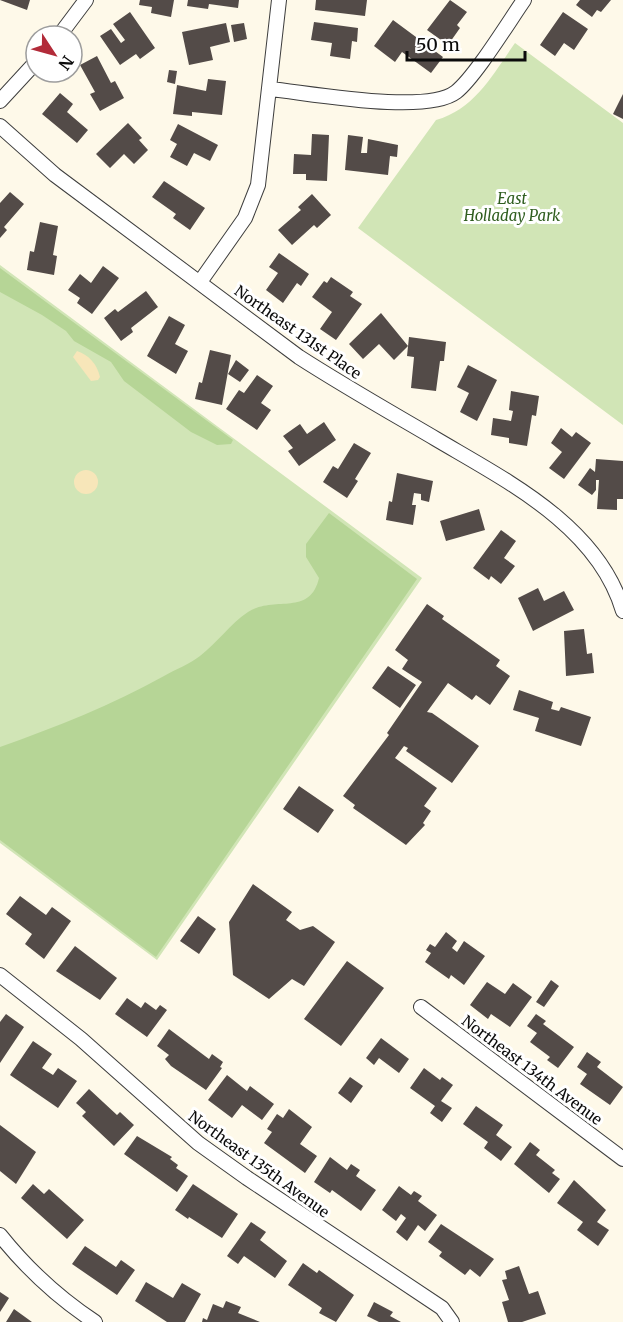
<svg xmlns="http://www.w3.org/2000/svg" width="623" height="1322" viewBox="0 0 623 1322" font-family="Merriweather,serif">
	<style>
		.green { fill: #d1e5b6 }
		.forest { fill: #b6d596 }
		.sand { fill: #f7e6b9 }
		.building { fill: #534b48 }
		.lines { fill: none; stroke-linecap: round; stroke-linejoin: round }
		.minor-casing { stroke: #3e3e3e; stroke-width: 16 }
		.minor { stroke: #fff; stroke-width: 14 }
		.labels { text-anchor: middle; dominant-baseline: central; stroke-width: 6; stroke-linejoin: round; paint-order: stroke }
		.park-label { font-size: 15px; font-style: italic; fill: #305e20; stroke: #fff }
		.street-label { font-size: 15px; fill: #0b0b0b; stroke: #fff }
	</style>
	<rect width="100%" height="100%" fill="#fef9e9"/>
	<path class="green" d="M515 43 623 123V425L358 228 436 120C475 109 493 74 515 43Z
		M0 265 422 578 157 960 0 843Z"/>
	<path class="forest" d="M0 268 233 440 231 444 217 445 191 432 124 381 111 362 74 341 66 331 42 315 0 292Z
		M329 513 417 579 156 957 0 840V747C56 727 112 705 164 676 176 669 190 664 200 656 217 643 230 624 248 612 275 595 310 617 319 578L306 557V544Z"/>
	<path class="sand" d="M77 351C89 355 97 364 100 377L98 380 91 381 73 357Z
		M74 482a12 12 0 1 1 24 0a12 12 0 1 1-24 0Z"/>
	<path class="building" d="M0 0H30L27 10Z
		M140 0H174L171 17 151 13 152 7 139 5Z
		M188 0H239L238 8 209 4 208 9 187 6Z
		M316 0H367L365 16 315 10Z
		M450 0 467 12 457 25 460 28 448 45 427 30Z
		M580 0H611L601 12 597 10 592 17 576 5Z
		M130 12 155 48 140 59 136 54 120 65 100 36 111 29 121 43 125 40 113 24Z
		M563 12 588 29 574 50 564 43 555 56 540 45Z
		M393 20 443 57 431 73 402 52 395 62 374 46Z
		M314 22 358 28 357 42 352 41 350 59 330 56 332 43 311 40Z
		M226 23 230 42 210 47 213 60 189 65 182 32Z
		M244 23 247 39 234 42 231 25Z
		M97 56 111 83 115 81 124 98 100 111 90 94 95 92 80 65Z
		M169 70 177 71 175 84 167 82Z
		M208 79 226 81 222 115 192 112V116L173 114 177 85 206 91Z
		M60 93 73 104 67 112 88 130 77 143 42 114Z
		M623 94V119L613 114Z
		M128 123 142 138 139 140 148 150 134 164 124 154 110 168 96 154Z
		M178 124 218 145 210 161 194 153 187 166 170 157 177 144 170 140Z
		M312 134 329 135 327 181 306 180V174H293L294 154 311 155Z
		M348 135 363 137 361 153H367L368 139 398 145 397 157 390 156 388 175 345 170Z
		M164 181 205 208 190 230 173 218 176 214 152 197Z
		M10 192 24 204 4 227 7 230 0 238V203Z
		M312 194 331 215 317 228 314 225 292 245 278 230 301 210 298 207Z
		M40 222 58 226 53 255 57 256 54 275 27 270 30 251 34 252Z
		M279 253 309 274 301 286 297 283 283 303 266 290 278 273 269 267Z
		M103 266 119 278 92 314 77 303 80 298 68 290 80 274 91 283Z
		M331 277 353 292 350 296 362 304 336 340 320 329 332 312 312 297 324 281 327 283Z
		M146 291 158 307 131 328 133 332 121 341 104 318 115 309 118 312Z
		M381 313 408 346 394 360 379 344 363 359 349 344Z
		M169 316 185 325 175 344 188 351 176 374 147 356Z
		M409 337 446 342 444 361H440L436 391 411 388 414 357 407 356Z
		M210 350 231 355 222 405 195 399 199 382 202 383Z
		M236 360 249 370 240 382 228 374Z
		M468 365 497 380 477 421 460 412 469 393 457 387Z
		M257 375 273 386 261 403 271 410 257 430 226 409 239 390 244 393Z
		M511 391 539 396 536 416 532 415 527 446 509 443V438L491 435 493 418 511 421 513 411 509 410Z
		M324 422 336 440 299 466 288 451 293 448 283 436 300 424 307 434Z
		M561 428 572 437 576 432 591 443 564 479 549 468 562 452 551 443Z
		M354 443 371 453 355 479 358 481 347 498 323 482 333 466 338 469Z
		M596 459 623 461V499H617V510L597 509 599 480H596V490L592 495 578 485 590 468 595 472Z
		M397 473 433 481 429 502 421 500V494L414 493 412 505H416L413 525 386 520 389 501 392 502Z
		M479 509 485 530 446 541 440 521Z
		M501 530 516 541 504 558 515 566 501 584 491 576 489 580 473 568Z
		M538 588 544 601 564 591 574 610 533 631 518 598Z
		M427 604 444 616 442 619 500 660 496 666 510 676 490 705 476 695 472 700 448 683 427 712 432 713 479 746 452 783 406 751 408 748 404 746 395 758 437 788 424 806 431 811 423 823 425 825 406 845 353 808 355 805 343 796 389 735 387 733 422 682 402 669 408 660 395 650Z
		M584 629 587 654 592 653 594 673 566 676 564 631Z
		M388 666 416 685 400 708 372 688Z
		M519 690 553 702 551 709 559 711 561 707 591 717 581 746 535 731 539 718 513 710Z
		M299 786 334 810 318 833 283 809Z
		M253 884 292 912 286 920 300 930 313 926 335 942 304 986 292 979 269 999 233 975 229 922Z
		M20 896 46 915 52 907 71 921 44 959 25 944 32 934 6 914Z
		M198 916 216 929 199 954 180 941Z
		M446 932 457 941 452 948 457 952 464 941 485 956 464 985 451 975 449 979 425 962 431 953 426 950 430 944 435 947Z
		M75 946 117 978 100 1000 56 971Z
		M347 961 384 988 341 1046 304 1019Z
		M551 980 559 986 544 1007 536 1002Z
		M487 982 505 994 513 983 532 997 510 1027 491 1014 488 1019 470 1005Z
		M127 998 141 1008 145 1002 156 1010 160 1005 167 1010 147 1037 115 1014Z
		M6 1014 24 1027 0 1063V1022Z
		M536 1014 546 1021 543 1024 574 1047 558 1068 547 1060 550 1057 530 1042 537 1033 527 1026Z
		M169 1029 209 1059 212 1054 223 1062 220 1067 222 1068 206 1090 171 1066 165 1059 169 1055 157 1046Z
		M381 1038 409 1059 399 1073 379 1058 374 1065 366 1058Z
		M33 1041 52 1054 42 1068 53 1075 58 1068 77 1081 58 1108 10 1075Z
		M587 1052 601 1062 597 1067 623 1087 610 1105 580 1084 587 1074 577 1067Z
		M424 1068 440 1080 442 1077 453 1085 441 1101 452 1108 442 1122 430 1113 435 1106 410 1088Z
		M227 1075 247 1091 250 1086 274 1104 262 1120 242 1105 232 1118 208 1100Z
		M350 1077 363 1086 351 1103 338 1093Z
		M89 1089 117 1115 120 1112 134 1125 114 1146 82 1116 86 1112 76 1103Z
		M476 1106 503 1125 496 1135 512 1147 501 1161 484 1148 488 1142 463 1124Z
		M289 1109 312 1127 300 1144 317 1156 305 1173 264 1143 272 1132 267 1129 277 1114 283 1118Z
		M0 1125 36 1152 16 1184 0 1171Z
		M137 1136 172 1157 170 1159 178 1165 176 1168 188 1176 177 1192 124 1154Z
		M530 1142 540 1150 536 1155 555 1170 552 1173 560 1179 549 1193 514 1164Z
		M330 1157 347 1170 351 1164 360 1170 356 1176 376 1190 361 1211 332 1190 330 1193 314 1182Z
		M574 1180 606 1210 597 1222 609 1230 598 1246 577 1230 583 1222 557 1203Z
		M33 1184 44 1194 49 1189 84 1220 67 1239 21 1198Z
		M193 1184 238 1214 222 1238 189 1217 188 1219 175 1210Z
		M399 1186 411 1195 414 1191 422 1196 418 1201 437 1215 425 1231 418 1225 407 1241 396 1232 406 1218 401 1214 396 1221 382 1210Z
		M251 1222 266 1232 260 1240 287 1261 275 1278 244 1256 238 1264 227 1256Z
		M441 1224 494 1259 480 1277 470 1269 465 1275 439 1256 442 1252 428 1242Z
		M85 1246 116 1267 121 1260 135 1270 117 1295 72 1264Z
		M303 1263 317 1273 319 1270 354 1295 336 1322 319 1313 322 1308 288 1285Z
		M519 1266 529 1294 538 1291 546 1314 522 1322H508L502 1302 509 1300 502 1280 507 1279 505 1271Z
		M146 1282 173 1298 182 1283 201 1294 185 1322H167L135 1301Z
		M0 1292 9 1298 0 1312Z
		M226 1301 241 1307 238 1313 260 1322H202L203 1318 207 1320 213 1304 223 1308Z
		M374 1302 393 1312 390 1316 401 1322H379L367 1316Z
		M14 1309 32 1322H6Z"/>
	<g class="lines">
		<defs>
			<path id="minor" d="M59 36 86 0
				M270 89C310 93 426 115 456 92 475 77 508 23 524 0
				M0 101 36 62
				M0 126 55 175 299 357C344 386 390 412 436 439 507 481 598 526 623 611
				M200 282 245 218 258 185 279 0
				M0 975 81 1039 198 1143 247 1178 442 1308 452 1322
				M421 1007 623 1159
				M0 1235C28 1270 57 1297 95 1322"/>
		</defs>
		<use href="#minor" class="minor-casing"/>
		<use href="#minor" class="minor"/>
	</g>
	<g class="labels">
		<g class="park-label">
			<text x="512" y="198">East<tspan x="512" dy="17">Holladay Park</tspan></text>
		</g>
		<g class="street-label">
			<text transform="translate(298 332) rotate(35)">Northeast 131st Place</text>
			<text transform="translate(532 1070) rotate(37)">Northeast 134th Avenue</text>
			<text transform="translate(259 1164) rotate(36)">Northeast 135th Avenue</text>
		</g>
	</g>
	<g transform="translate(54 54) rotate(126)"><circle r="28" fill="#ffffff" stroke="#9d9d9d" stroke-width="1.5"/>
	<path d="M0-4.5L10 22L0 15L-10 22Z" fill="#b22b39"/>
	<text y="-9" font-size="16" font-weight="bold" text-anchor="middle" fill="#0b0b0b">N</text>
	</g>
	<path d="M407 51v9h118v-9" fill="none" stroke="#0b0b0b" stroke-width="3"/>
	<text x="416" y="51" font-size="18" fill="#0b0b0b" stroke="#ffffff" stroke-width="4.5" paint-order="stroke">50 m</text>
</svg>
